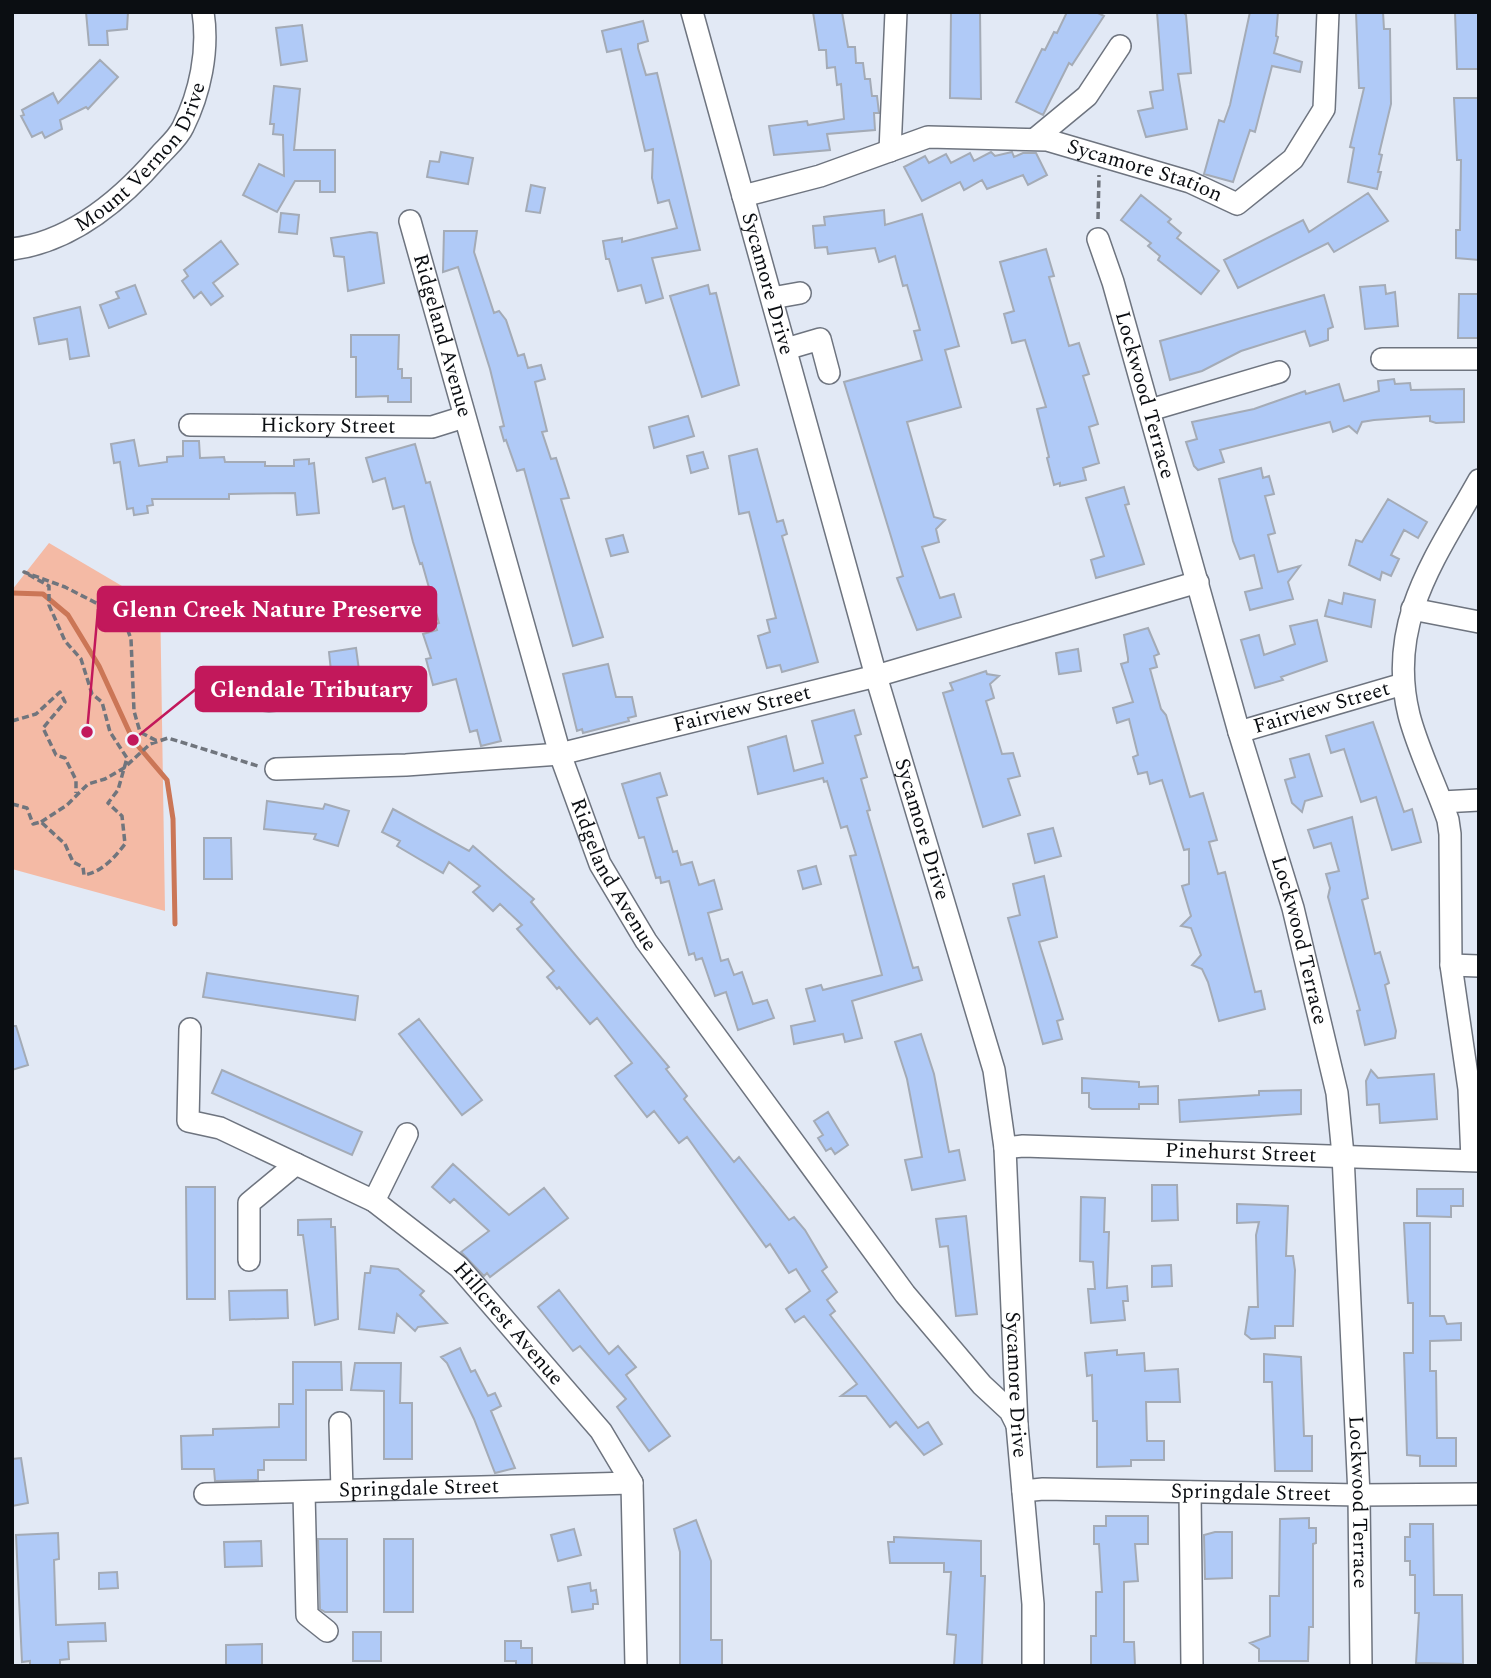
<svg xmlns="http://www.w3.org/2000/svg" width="1491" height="1678" viewBox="0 0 1491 1678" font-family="Spectral,serif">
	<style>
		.green { fill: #f4baa5 }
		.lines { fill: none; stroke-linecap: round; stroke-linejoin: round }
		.stream { stroke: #cb7656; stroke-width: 5 }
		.building { fill: #b0caf7; stroke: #a4abb6; stroke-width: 2 }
		.minor-casing { stroke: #6e747f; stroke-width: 24 }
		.path { stroke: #70757d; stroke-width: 3.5; stroke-dasharray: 7 3.5; stroke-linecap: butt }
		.minor { stroke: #fff; stroke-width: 21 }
		.labels { text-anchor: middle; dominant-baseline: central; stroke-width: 7; stroke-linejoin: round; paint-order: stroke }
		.street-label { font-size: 21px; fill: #0b0e12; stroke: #f2f6fd }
		.leader { fill: none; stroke: #c2185b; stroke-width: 2.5 }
		.callout-dot { fill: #c2185b; stroke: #f2f6fd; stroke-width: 2.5 }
		.callout { fill: #c2185b; stroke: #c2185b; stroke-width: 2.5 }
		.callout-label { font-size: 23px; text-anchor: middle; font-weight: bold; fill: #fff }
	</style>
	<rect width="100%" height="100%" fill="#e2e9f5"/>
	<path class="green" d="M49 543 139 596 160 594 165 911 12 869V590Z"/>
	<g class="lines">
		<path class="stream" d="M12 593 43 594 68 615 99 666 133 740 167 780 173 819 175 924"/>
	</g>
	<path class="building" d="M86 12H128L127 29 107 31 108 45H89Z
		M813 12H842L848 47H855L856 63H863L865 79H870L872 96H877L879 113H874L875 130 827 134 830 150 774 155 769 126 807 121 808 125 844 119 841 84 837 85 835 67 827 68 826 50H819Z
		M951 12H980L981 99 950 98Z
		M1067 12H1096L1104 16 1072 65 1069 63 1043 115 1016 102 1042 49 1045 50 1054 32 1057 33Z
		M1157 12H1183L1186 15 1191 73 1178 74 1187 129 1146 137 1138 111 1153 108 1150 92 1163 90Z
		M1250 12H1278L1276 36 1278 37 1274 53 1302 62 1300 72 1272 66 1255 132 1250 130 1233 182 1204 174 1219 120 1224 122 1230 105Z
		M1356 12H1383L1384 29H1390L1391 104 1379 154 1382 155 1378 172H1381L1377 189 1348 182 1354 148 1350 147 1364 88H1359Z
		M1455 12H1479V69H1457Z
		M643 21 648 41 638 44V48L646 75 657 73 700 250 652 258 663 298 646 303 641 285 618 291 609 259H606L603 241 622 238V242L677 228 669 200 658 203 652 178 653 149 645 151 621 49 607 52 602 31Z
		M302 25 307 61 281 65 276 28Z
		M100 60 118 77 88 109 86 107 60 120 62 129 45 138 42 132 32 137 21 116 24 115 22 110 53 93 58 103Z
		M274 86 300 89 294 150H335V192H320V181H295L277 212 243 195 259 164 284 176 283 135 273 134 274 124H270Z
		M1454 98H1479V260L1456 258V230H1460L1461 160H1457Z
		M441 152 473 158 468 184 427 177 430 161 439 162Z
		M991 152 995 156 1012 152 1014 157 1023 153H1036L1047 175 1028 185 1023 175 987 189 982 180 964 190 960 182 922 201 904 167 925 156 929 163 946 154 951 163 970 153 974 161Z
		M531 185 545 188 540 213 526 211Z
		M1368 193 1388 221 1334 252 1328 243 1238 288 1224 260 1303 220 1309 232Z
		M1141 195 1171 219 1168 222 1181 233 1177 238 1219 271 1201 294 1158 260 1160 256 1148 246 1151 243 1121 220Z
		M884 210 885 225 922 214 959 346 945 350 961 407 907 422 934 517 945 520 936 529 939 542 922 547 940 598 954 594 961 617 917 630 897 578 903 576 844 382 922 360 914 331 920 330 907 285 903 286 895 256 879 262 875 248 828 254 827 247 815 248 813 226 825 225 824 217Z
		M281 213 299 215 297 234 279 232Z
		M444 231H477L474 252 494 313 499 311 506 320 518 356 524 354 528 368 541 365 545 379 535 382 547 431 542 432 551 459 556 458 569 498 561 499 603 637 573 646 524 469 517 471 506 440 504 441 500 427 504 426 490 369 458 267 443 272Z
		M370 232 377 233 384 283 348 291 344 257 334 256 331 238Z
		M221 241 238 264 213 283 223 296 211 305 201 292 194 298 182 281 188 276 184 270Z
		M1046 249 1054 276 1049 277 1069 346 1079 343 1089 374 1083 376 1098 424 1089 427 1099 463 1083 468 1086 480 1060 486V483L1054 485 1047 458 1049 457 1037 409 1046 407 1025 340 1012 343 1004 314 1014 311 1000 262Z
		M135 285 146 314 109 328 100 305 119 298 116 292Z
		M708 285 710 294 716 293 739 385 702 397 670 296Z
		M1385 285 1386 294 1395 292 1398 326 1365 329 1360 287Z
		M1459 294H1479V338H1458Z
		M1324 295 1333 327 1328 329V340L1310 346 1305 331 1241 351 1202 371 1170 380 1160 341Z
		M80 307 89 356 70 359 67 339 39 344 34 318Z
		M351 335H399L398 369H402V378H411V402H388V396L356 397V357H351Z
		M1394 379 1395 384 1410 383 1411 390 1464 389V422L1436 423 1430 421V416L1374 420 1362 422 1357 433 1349 426 1333 432 1330 422 1220 450 1224 462 1198 470 1194 466 1186 442 1197 439 1192 422 1254 409 1305 391 1306 394 1339 384 1344 401 1379 391 1378 381Z
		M688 416 694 436 654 448 649 427Z
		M134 440 139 466 167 462V457L183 456V441H199L200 458 224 457 225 462H265V466H294V460L309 459V464L314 463 319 513 297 515 295 493 229 494V499H152L153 505 147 506 148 513 134 515 133 508 127 509 120 462 114 463 111 444Z
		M415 444 426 483 430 482 501 741 481 746 477 730 470 732 456 679 433 685 426 659 431 658 423 634 437 630 435 624 439 623 422 563 420 564 413 542 404 506 393 509 385 478 373 482 366 458Z
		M757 449 777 522 783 520 787 534 782 536 818 662 782 672 780 665 767 668 758 636 770 632 767 620 776 618 749 512 739 514 729 456Z
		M703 452 708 468 691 473 687 456Z
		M1261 468 1263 478 1269 476 1274 494 1265 496 1275 533 1268 535 1278 572 1300 566 1288 582 1293 599 1250 610 1245 592 1262 588 1254 555 1240 559 1233 541 1219 479Z
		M1124 487 1129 504 1125 505 1144 564 1096 578 1091 560 1104 556 1086 498Z
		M1388 499 1427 522 1418 538 1404 530 1391 555 1399 559 1391 576 1382 572 1380 580 1349 565 1356 540 1362 542Z
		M623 535 628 552 611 556 606 539Z
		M1344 593 1375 600 1371 627 1325 616 1329 600 1342 604Z
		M1317 620 1327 661 1281 677 1283 680 1255 688 1241 640 1259 635 1264 655 1295 644 1290 626Z
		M1148 628 1159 654 1154 656 1157 667 1150 669 1161 709 1166 715 1190 797 1203 793 1217 840 1209 842 1218 874 1225 872 1255 992 1261 991 1265 1009 1219 1021 1208 982 1202 969 1192 965 1201 955 1191 928 1181 926 1191 916 1182 886 1189 884V849L1184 850 1162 780 1150 784 1147 772 1138 774 1133 757 1138 755 1129 719 1117 723 1113 708 1133 702 1121 664 1128 662V658L1124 635Z
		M356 648 363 700H358L359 705 342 707V704L336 703 269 712 262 711V708L222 711V706L213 707 210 674 256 669 278 673V679L331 671 329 652Z
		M1078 649 1081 671 1059 674 1056 653Z
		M608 664 616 697H632L636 716 628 718 629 721 583 733 582 729 577 731 563 674Z
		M986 671 987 674 999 676 990 684 994 698 986 701 1002 754 1013 753 1020 776 1008 779 1020 815 983 827 943 693 953 690 950 683Z
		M854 710 861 734 855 736 867 777 861 779 870 810 867 811 913 968 918 967 922 980 852 1001 862 1038 845 1042 843 1034 794 1044 791 1026 815 1021 806 989 821 985 823 990 882 975 850 856 856 855 847 826 841 828 827 781 824 782 823 778 758 794 748 747 786 736 794 771 823 763 812 721Z
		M1373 722 1404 812 1412 809 1421 842 1392 850 1376 797 1361 802 1344 749 1331 753 1326 736Z
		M1309 754 1322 796 1305 801 1302 812 1292 803 1285 780 1295 777 1290 759Z
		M660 773 667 795 657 798 673 852 677 851 681 865 692 862 699 885 714 880 722 909 708 913 721 961 728 959 734 975 742 972 753 1004 767 1000 774 1018 738 1030 726 992 715 996 702 958 696 960 694 953 689 955 669 881 661 883 660 877 656 878 644 837 639 838 622 784Z
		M267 801 323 809 325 804 349 811 338 846 314 839 316 834 264 829Z
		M393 809 469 851 473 846 534 899 531 902 669 1067 666 1069 687 1096 684 1099 734 1162 739 1157 789 1220 794 1217 805 1230 827 1267 822 1271 837 1292 827 1300 835 1311 830 1315 918 1428 928 1422 942 1444 924 1455 896 1422 890 1427 866 1396H841L857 1384 804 1316 795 1322 786 1309 810 1291 796 1269 789 1273 770 1244 766 1247 687 1137 679 1143 654 1111 647 1117 615 1076 632 1063 597 1018 590 1024 559 987 557 989 547 977 554 971 517 929 522 925 500 904 493 911 473 892 480 886 449 862 443 873 397 846 400 841 382 832Z
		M1352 817 1368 898 1362 900 1375 954 1380 952 1389 983 1385 985 1396 1031 1395 1038 1365 1045 1357 1011 1360 1010 1328 897 1330 888 1326 874 1339 871 1331 843 1314 848 1308 830Z
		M1053 828 1061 856 1035 863 1028 834Z
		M204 838H231L232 879H204Z
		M816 866 821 884 803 889 798 871Z
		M1044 876 1057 937 1039 942 1063 1019 1057 1021 1062 1039 1043 1044 1008 918 1020 915 1013 884Z
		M207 973 358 996 355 1020 203 997Z
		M419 1019 482 1100 462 1115 399 1034Z
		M12 1026H16L28 1065 12 1070Z
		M921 1034 934 1074 949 1152 959 1150 965 1180 912 1190 905 1160 922 1157 907 1079 895 1042Z
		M222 1070 362 1132 352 1155 212 1093Z
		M1371 1070 1378 1078 1434 1074 1437 1119 1380 1123 1379 1104 1367 1105 1366 1081Z
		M1082 1078 1139 1082V1087L1158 1086V1104H1139V1109H1092L1089 1107V1093H1082Z
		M1301 1090V1114L1180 1122 1179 1100 1259 1095V1091Z
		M828 1112 848 1145 835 1154 831 1148 826 1151 818 1138 823 1135 814 1121Z
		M453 1164 509 1215 544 1188 568 1218 490 1277 487 1273 484 1276 461 1252 489 1231 454 1199 450 1203 432 1187Z
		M1152 1185H1177L1178 1220 1152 1221Z
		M186 1187H215V1299H187Z
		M1417 1189H1463V1206H1451V1217L1417 1216Z
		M1081 1197 1105 1198 1104 1232H1109L1107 1288 1127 1286 1128 1301H1123L1125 1320 1091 1323 1088 1289H1095L1093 1262 1080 1261Z
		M1237 1204 1288 1206 1286 1256H1293L1295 1270 1293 1326H1275V1338L1251 1339 1245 1334 1249 1307H1258L1256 1235 1259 1222 1237 1223Z
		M966 1216 977 1314 956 1316 948 1246 940 1247 936 1219Z
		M331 1219V1227H335L338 1319 315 1325 303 1235H298V1220Z
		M1404 1223H1430V1316H1444L1447 1324 1461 1323V1340L1430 1341V1371H1436L1437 1438H1456V1466H1420V1456L1407 1455 1404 1353H1413V1303H1408Z
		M1171 1265 1172 1286 1152 1287V1266Z
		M371 1266 398 1269 424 1291 420 1295 447 1323 418 1327 415 1331 397 1314 394 1333 359 1329 365 1273H370Z
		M287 1290 288 1318 230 1320 229 1291Z
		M559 1290 609 1354 618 1346 636 1367 626 1375 670 1436 649 1451 617 1407 626 1399 580 1346 573 1351 538 1307Z
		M460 1348 471 1372 475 1370 488 1396 495 1393 501 1406 491 1411 515 1468 495 1473 474 1419 447 1363 441 1357Z
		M1117 1350V1355L1144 1353 1145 1371 1178 1369 1180 1402H1146L1147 1441H1164V1460H1131V1466L1097 1467V1421H1093L1092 1375 1087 1376 1085 1353Z
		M1264 1354 1301 1357 1304 1436H1312V1471H1275L1272 1382H1264Z
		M293 1362H341L342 1390H306V1460H264V1470H258V1480L215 1481 214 1469H182L181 1436 213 1435V1429L279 1427V1404H293Z
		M355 1363H401L400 1403H412V1459H384V1391L351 1390Z
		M21 1458 28 1503 12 1506V1459Z
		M1106 1516H1148V1544H1135L1138 1581 1124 1582V1642H1134L1135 1666H1091V1636H1096V1592H1102L1099 1544H1094V1526H1106Z
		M1309 1518V1528H1316V1543L1313 1544V1627H1309L1308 1661H1259V1649L1250 1643 1270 1636V1596H1279L1280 1519Z
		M696 1520 711 1561V1640H722V1666H680V1552L674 1529Z
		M1410 1524H1433L1434 1595H1462L1463 1664 1416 1663 1419 1613H1415V1575H1410V1561H1405V1537H1410Z
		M574 1529 581 1555 558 1561 551 1535Z
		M1215 1532H1232V1578L1205 1579 1204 1535Z
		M58 1533 59 1559 54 1560 56 1625 105 1623 106 1641 68 1642 69 1659 60 1660V1666H30V1661L22 1662 16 1535Z
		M894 1537 981 1541V1576H985L982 1666H954L956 1635 947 1634 951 1572H944V1563H890L888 1542H894Z
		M318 1539H347V1612H325L320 1609Z
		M384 1539H413V1612H384Z
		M261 1541 262 1566 225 1567 224 1542Z
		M117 1572 118 1588 99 1589V1573Z
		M590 1583 591 1591 596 1590 598 1604H593V1609L572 1612 568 1587Z
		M353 1632H381V1661H353Z
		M505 1641H521V1648H532V1666H516V1661H505Z
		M262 1644V1666H226V1645Z"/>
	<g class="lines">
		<defs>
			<g id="minor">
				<path id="s1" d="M692 12 876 676 994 1070 1005 1148 1017 1425 1033 1604V1666"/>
				<path d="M1035 139 1087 96 1120 46"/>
				<path d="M890 151 896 12"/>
				<path id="s2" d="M743 196 820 176 928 137 1047 140 1190 182 1237 204 1293 159 1324 109 1328 12"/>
				<path id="s3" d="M410 221 560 754 600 864 646 941 905 1294 982 1385 1010 1411 1017 1425"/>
				<path id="s4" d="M1098 239 1113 282 1239 732 1293 908 1337 1093 1343 1155 1359 1495 1361 1666"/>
				<path id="s5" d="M12 249C72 242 121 200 159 156 167 147 178 138 183 127 200 93 209 51 203 12"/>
				<path d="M772 298 800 293"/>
				<path d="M786 349 820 339 829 373"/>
				<path d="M1382 359H1479"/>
				<path d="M1150 410 1279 372"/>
				<path id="s6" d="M190 425 432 427 464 417"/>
				<path d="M1412 609 1479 622"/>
				<path id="s7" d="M1239 732 1403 684"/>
				<path id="s8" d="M276 769 406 765 560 754 876 676 1198 582"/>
				<path d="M1442 802 1479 800"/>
				<path d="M1451 965 1479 966"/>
				<path id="s9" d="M190 1029 188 1121 220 1128 374 1201 459 1267 601 1431 632 1483 636 1666"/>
				<path id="s10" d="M1005 1148 1023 1146 1479 1161"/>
				<path d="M1472 1160 1469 1089 1451 965 1450 834 1448 820C1436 785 1418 750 1409 715 1386 622 1436 557 1479 480"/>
				<path d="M374 1201 407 1134"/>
				<path d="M249 1260V1203L296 1164"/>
				<path d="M340 1423 342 1490"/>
				<path id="s11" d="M1023 1491 1043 1489 1359 1495 1479 1494"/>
				<path d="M1190 1492 1192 1666"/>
				<path d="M304 1493 307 1615 327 1631"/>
				<path id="s12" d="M205 1494 632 1483"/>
			</g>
		</defs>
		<use href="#minor" class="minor-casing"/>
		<path class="path" d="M1098 219 1099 175
			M12 721 36 714 60 692 65 702 43 728 56 755 65 758 76 780V793
			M12 804 27 808 33 824 41 822 65 844 73 862 83 867 84 875C102 872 114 858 125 844L122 816 108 803 118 790 127 758 110 732 102 702 92 694 81 659 65 641 49 605V586L24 572 65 587 98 604 115 607 122 614 131 639 134 711 140 732 157 741
			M41 822 67 805 88 784 105 779 124 768 150 744 168 738 258 766"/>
		<use href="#minor" class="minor"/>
	</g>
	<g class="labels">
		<g class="street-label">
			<text stroke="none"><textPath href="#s5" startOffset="166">Mount Vernon Drive</textPath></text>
			<text stroke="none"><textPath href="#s2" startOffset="416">Sycamore Station</textPath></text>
			<text stroke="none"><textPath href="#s1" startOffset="282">Sycamore Drive</textPath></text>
			<text stroke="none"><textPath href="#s3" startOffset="119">Ridgeland Avenue</textPath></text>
			<text stroke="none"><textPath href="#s4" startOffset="163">Lockwood Terrace</textPath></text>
			<text stroke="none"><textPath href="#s6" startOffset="138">Hickory Street</textPath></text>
			<text stroke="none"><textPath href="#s8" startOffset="472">Fairview Street</textPath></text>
			<text stroke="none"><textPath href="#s7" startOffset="86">Fairview Street</textPath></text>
			<text stroke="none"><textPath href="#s1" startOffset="849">Sycamore Drive</textPath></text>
			<text stroke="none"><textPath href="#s3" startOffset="686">Ridgeland Avenue</textPath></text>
			<text stroke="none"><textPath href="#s4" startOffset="730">Lockwood Terrace</textPath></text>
			<text stroke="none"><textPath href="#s10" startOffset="236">Pinehurst Street</textPath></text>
			<text stroke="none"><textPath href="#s9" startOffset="478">Hillcrest Avenue</textPath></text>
			<text stroke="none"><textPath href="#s1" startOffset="1416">Sycamore Drive</textPath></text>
			<text stroke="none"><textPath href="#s12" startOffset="214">Springdale Street</textPath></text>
			<text stroke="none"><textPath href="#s11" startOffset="228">Springdale Street</textPath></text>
			<text stroke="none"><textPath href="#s4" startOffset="1297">Lockwood Terrace</textPath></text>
		</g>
	</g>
	<path class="leader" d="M87 732L98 609M133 740L196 689"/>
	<g class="callout-dot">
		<circle cx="87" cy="732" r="7"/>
		<circle cx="133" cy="740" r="7"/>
	</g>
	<g class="callout">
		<rect x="98" y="587" width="338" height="44" rx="7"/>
		<rect x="196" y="667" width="230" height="44" rx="7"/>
	</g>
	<g class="callout-label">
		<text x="267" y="617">Glenn Creek Nature Preserve</text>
		<text x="311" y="697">Glendale Tributary</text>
	</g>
	<rect width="1491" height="1678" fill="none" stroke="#0b0e12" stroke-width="28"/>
</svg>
